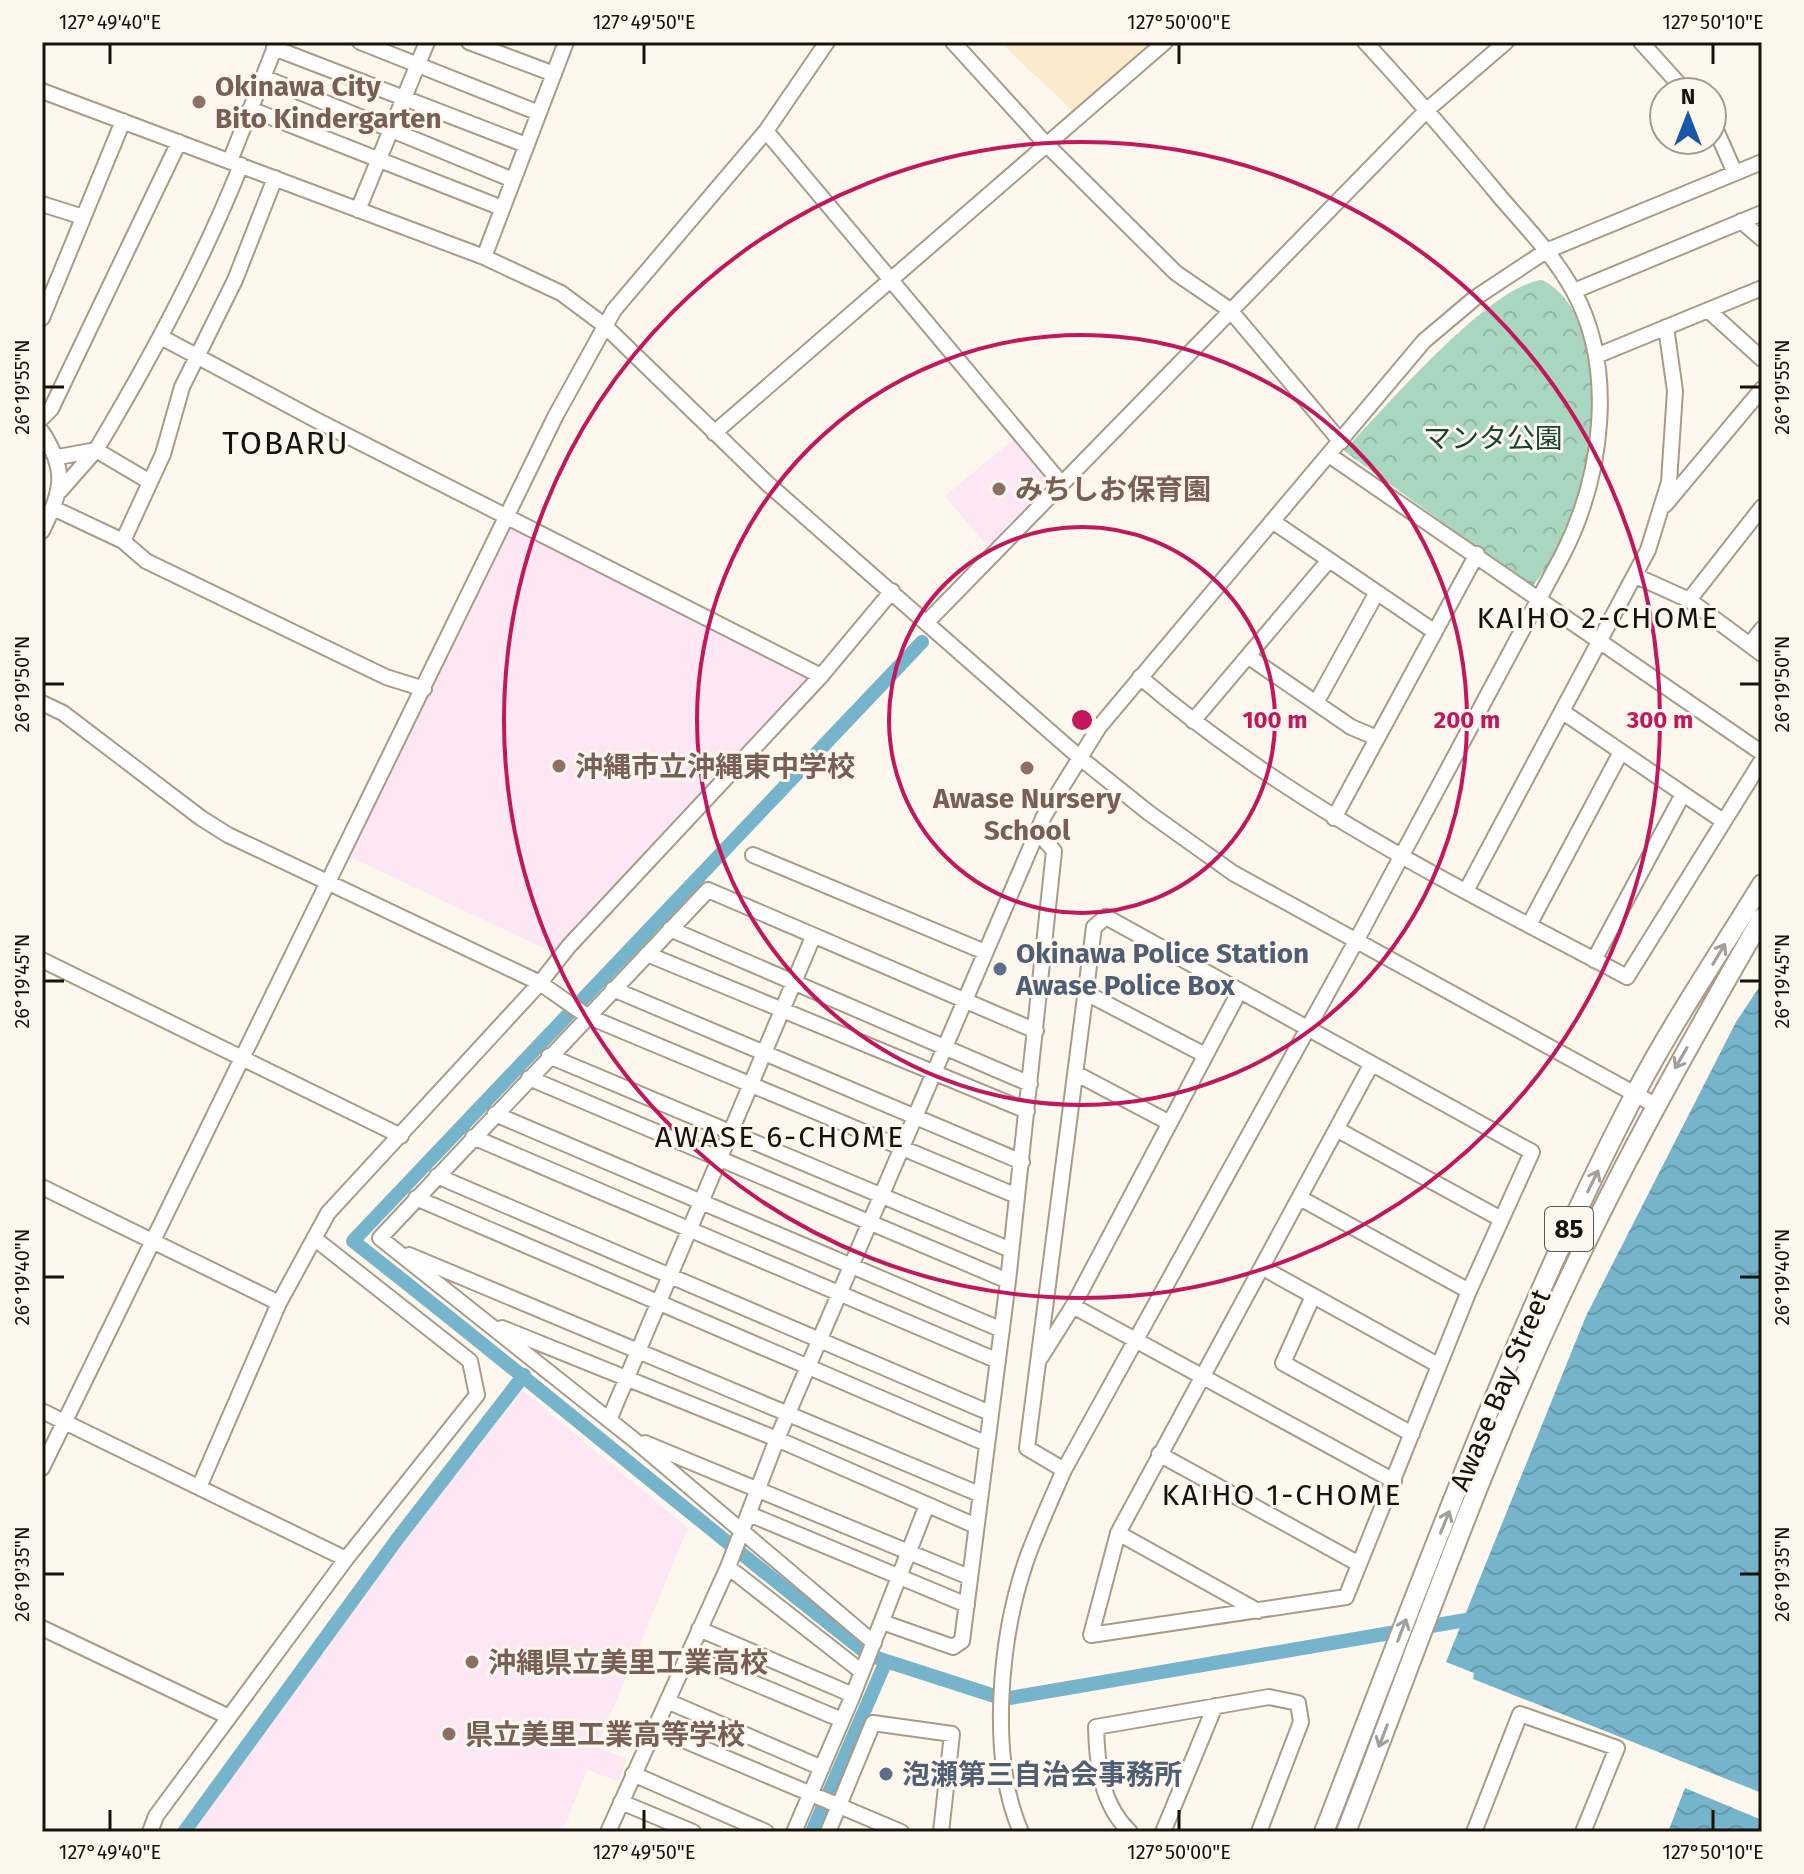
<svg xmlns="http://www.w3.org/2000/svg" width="1804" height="1874" viewBox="0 0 1804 1874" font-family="'Fira Sans','Noto Sans JP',sans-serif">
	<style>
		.built { fill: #fde9cc }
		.education { fill: #fde7f4 }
		.park { fill: url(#park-crowns) }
		.water { fill: url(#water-waves) }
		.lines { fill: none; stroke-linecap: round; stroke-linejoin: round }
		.canal { stroke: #75b4ca; stroke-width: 14 }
		.minor-casing { stroke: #a99b86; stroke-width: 18 }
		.major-casing { stroke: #a99b86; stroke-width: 22 }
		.minor { stroke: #fff; stroke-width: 14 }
		.major { stroke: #fff; stroke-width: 18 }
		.oneway { stroke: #a2a09d }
		.ticks { fill: none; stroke: #17120b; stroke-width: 3 }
		.ring { fill: none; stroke: #c2185b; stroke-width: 4 }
		.education-dot { fill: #8d6e63; stroke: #fdf7ee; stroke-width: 3 }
		.service-dot { fill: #5c6f8a; stroke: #fdf7ee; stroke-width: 3 }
		.labels { text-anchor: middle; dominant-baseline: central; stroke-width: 6; stroke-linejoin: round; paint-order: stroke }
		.shield { fill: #fdf7ee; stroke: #5c574f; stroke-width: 2 }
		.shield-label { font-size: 26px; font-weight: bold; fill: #17120b }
		.education-label { font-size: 28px; font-weight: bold; fill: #785e54; stroke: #fdf7ee; text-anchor: start }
		.park-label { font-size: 28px; fill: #184530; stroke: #fdf7ee }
		.service-label { font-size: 28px; font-weight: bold; fill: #4e5e75; stroke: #fdf7ee; text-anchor: start }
		.street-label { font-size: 28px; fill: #17120b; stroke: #fdf7ee }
		.neighbourhood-label { font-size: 30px; letter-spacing: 2px; fill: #17120b; stroke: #fdf7ee }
		.quarter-label { font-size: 32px; letter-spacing: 2px; fill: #17120b; stroke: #fdf7ee }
		.centre { fill: #c2185b; stroke: #fdf7ee; stroke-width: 4 }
		.ring-label { font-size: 24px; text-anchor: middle; font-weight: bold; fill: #c2185b; stroke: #fdf7ee; stroke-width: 6; stroke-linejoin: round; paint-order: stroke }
		.neatline { fill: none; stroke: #17120b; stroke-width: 3 }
		.ticks-label { font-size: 20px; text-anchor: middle; fill: #17120b }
	</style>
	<defs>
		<pattern id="park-crowns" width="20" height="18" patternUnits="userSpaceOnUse" patternTransform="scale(2)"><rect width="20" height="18" fill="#a9d6be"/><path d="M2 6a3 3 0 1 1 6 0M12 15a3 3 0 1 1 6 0" fill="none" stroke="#91b7a2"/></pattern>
		<pattern id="water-waves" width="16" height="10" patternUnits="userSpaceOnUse" patternTransform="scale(2)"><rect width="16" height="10" fill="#75b4ca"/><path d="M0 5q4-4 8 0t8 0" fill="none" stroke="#649aac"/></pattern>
	</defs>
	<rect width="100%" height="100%" fill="#fdf7ee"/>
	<path class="built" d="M1000 42H1155L1074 112Z"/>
	<path class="education" d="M1015 438 1051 482 988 547 945 496Z
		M510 527 809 677 554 953 348 856Z
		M522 1390 688 1528 597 1747 627 1759 618 1781 587 1770 562 1832 191 1831 375 1577Z"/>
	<path class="park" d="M1542 280C1608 311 1598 455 1578 514 1568 540 1549 565 1532 587L1344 451C1382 411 1491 284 1542 280Z"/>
	<path class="water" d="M1762 983V1793L1473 1679 1474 1673 1446 1662 1586 1316 1736 1022Z
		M1685 1788 1762 1820V1832H1668Z"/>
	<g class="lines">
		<path class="canal" d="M922 642 353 1241C527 1377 695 1519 869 1655L886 1661 1004 1699 1472 1619
			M184 1832 398 1538 524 1375
			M812 1832 886 1661"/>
		<defs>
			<path id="minor" d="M360 42 539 113
				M469 42 554 74
				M953 42 1045 143 1176 273 1230 310 1341 442
				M1641 42 1686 92
				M274 48 526 145
				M263 77 513 180
				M42 91 484 257 561 293 604 325 768 484 1079 757 1149 813 1233 873 1655 1105
				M250 109 502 208
				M1712 121 1735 173
				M766 131 1061 483
				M230 161 277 42
				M42 204 83 217
				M358 210 427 42
				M1741 221 1762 239
				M484 257 566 42
				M1574 291 1762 213
				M1708 310 1762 359
				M42 318 123 121
				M161 337 318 421 821 676
				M1596 356 1762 288
				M42 418 51 409 179 142
				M42 432C68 472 62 490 42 531
				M714 433 1165 42
				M1329 455 1762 753
				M58 457 96 450C151 358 201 265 241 165
				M60 491 96 450 150 482
				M1665 505 1762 389
				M53 508 123 541 146 561 386 677 424 689
				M1272 521 1435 632
				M123 541 163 454 182 387 235 280 275 178
				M1636 576 1689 600 1762 654
				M1689 600 1762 507
				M926 623 1427 110 1506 42
				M1750 644 1762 629
				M1249 657 1351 727 1377 738
				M1140 677C1289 805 1456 886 1627 977L1762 760
				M42 703 63 713 201 818 228 835 540 983 587 1016 1017 1196
				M1316 703 1376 594
				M1563 712 1723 821
				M1193 721 1329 560
				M1334 818 1477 554
				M753 855 985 952
				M1466 891 1648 550 1669 482 1675 391 1666 327
				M1529 925 1621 752
				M670 929 1030 1084
				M647 954 1027 1111
				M42 960 401 1136
				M1594 960 1683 794
				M613 989 1022 1162
				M1086 993 1205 1055
				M549 1056 1011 1250
				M1077 1074 1168 1122
				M529 1078 1008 1281
				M495 1114 1002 1330
				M1338 1130 1501 1219
				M473 1137 998 1361
				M437 1176 990 1413
				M42 1187 279 1303
				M416 1198 985 1443
				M1300 1198 1469 1291
				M409 1255 979 1494
				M1263 1268 1438 1365
				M1313 1296 1283 1363 1412 1434
				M1073 1306 1394 1481
				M502 1328 777 1439 976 1526
				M1041 1357 1073 1306 1239 992
				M42 1411 346 1559
				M609 1420 813 937
				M645 1443 969 1577
				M1159 1454 1359 1564
				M42 1468 555 417 614 310 766 131 827 42
				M1064 1470 1027 1448 1094 927 1106 917 1532 1152 1469 1291 1346 1597 1091 1635 1118 1533 1371 1065
				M200 1485 279 1303 328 1213 540 983 569 946 821 676 892 591
				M749 1514 967 1605
				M1118 1533 1258 1611
				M728 1567 862 1672
				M882 1622 953 1647 962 1641 1008 1281 1054 851 1038 832
				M42 1628 229 1717
				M699 1629 853 1695
				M874 1643 633 1439 380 1238 708 890 1036 1031
				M687 1655 842 1720
				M667 1701 822 1768
				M655 1728 901 1832
				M633 1774 766 1832
				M621 1802 693 1832
				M150 1832 156 1816 346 1559 477 1395 470 1361 314 1238
				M608 1832 728 1567 777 1439 1044 816 1099 727 1424 341 1475 298 1546 251 1762 162
				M794 1832 853 1695 927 1505
				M828 1832 873 1723 952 1734 941 1832
				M1021 1832C988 1757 1000 1637 1026 1561 1037 1530 1051 1500 1064 1470L1355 943 1563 554C1602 477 1617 369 1573 290 1554 256 1526 227 1501 198 1457 145 1412 93 1365 42
				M1130 1832C1101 1804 1097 1765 1096 1727L1269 1697 1298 1703 1301 1722 1259 1832
				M1163 1832 1215 1706
				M1474 1832 1520 1714 1617 1748 1583 1832"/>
			<path id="major" d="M1324 1832C1420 1585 1511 1332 1634 1096 1672 1023 1719 954 1762 884
				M1346 1832C1418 1646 1484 1456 1570 1276 1628 1153 1694 1036 1762 918"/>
		</defs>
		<use href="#minor" class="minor-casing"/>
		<use href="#major" class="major-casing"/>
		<use href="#minor" class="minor"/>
		<use href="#major" class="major"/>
	</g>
	<defs><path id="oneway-shaft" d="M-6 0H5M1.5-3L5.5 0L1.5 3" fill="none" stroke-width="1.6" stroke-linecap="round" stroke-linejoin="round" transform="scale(2)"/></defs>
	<g class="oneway">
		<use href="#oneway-shaft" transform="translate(1719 954) rotate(-59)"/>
		<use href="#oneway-shaft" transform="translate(1681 1058) rotate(120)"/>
		<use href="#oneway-shaft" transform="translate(1593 1181) rotate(-64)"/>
		<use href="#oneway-shaft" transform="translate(1445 1522) rotate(-68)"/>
		<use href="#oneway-shaft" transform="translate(1402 1630) rotate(-69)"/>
		<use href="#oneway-shaft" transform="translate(1383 1736) rotate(111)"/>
	</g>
	<path class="ticks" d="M110 44V64M644 44V64M1179 44V64M1713 44V64M44 387H64M1740 387H1760M44 684H64M1740 684H1760M44 981H64M1740 981H1760M44 1277H64M1740 1277H1760M44 1574H64M1740 1574H1760M110 1810V1830M644 1810V1830M1179 1810V1830M1713 1810V1830"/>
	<g class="ring">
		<circle cx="1082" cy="720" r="193"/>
		<circle cx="1082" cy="720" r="385"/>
		<circle cx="1082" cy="720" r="578"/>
	</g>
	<g class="education-dot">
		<circle cx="199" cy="102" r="8"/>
		<circle cx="999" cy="489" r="8"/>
		<circle cx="559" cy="766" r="8"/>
		<circle cx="1027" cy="768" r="8"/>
		<circle cx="472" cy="1662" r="8"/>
		<circle cx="449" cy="1734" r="8"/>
	</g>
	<g class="service-dot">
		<circle cx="1000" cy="969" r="8"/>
		<circle cx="886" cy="1774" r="8"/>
	</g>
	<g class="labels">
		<rect class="shield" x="1545" y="1207" width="48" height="44" rx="6"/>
		<g class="shield-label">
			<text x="1569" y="1229">85</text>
		</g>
		<g class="education-label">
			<text x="215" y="86">Okinawa City<tspan x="215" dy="32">Bito Kindergarten</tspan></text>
			<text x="1015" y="489">みちしお保育園</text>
			<text x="575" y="766">沖縄市立沖縄東中学校</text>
			<text x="1027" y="798" text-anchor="middle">Awase Nursery<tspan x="1027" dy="32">School</tspan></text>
			<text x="488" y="1662">沖縄県立美里工業高校</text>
			<text x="465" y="1734">県立美里工業高等学校</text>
		</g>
		<g class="park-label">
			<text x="1493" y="438">マンタ公園</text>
		</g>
		<g class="service-label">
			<text x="1016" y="953">Okinawa Police Station<tspan x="1016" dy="32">Awase Police Box</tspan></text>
			<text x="902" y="1774">泡瀬第三自治会事務所</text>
		</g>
		<g class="street-label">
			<text transform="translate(1500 1390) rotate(-67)">Awase Bay Street</text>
		</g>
		<g class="neighbourhood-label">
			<text x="1598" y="618">KAIHO 2-CHOME</text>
			<text x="780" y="1137">AWASE 6-CHOME</text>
			<text x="1282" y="1495">KAIHO 1-CHOME</text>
		</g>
		<g class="quarter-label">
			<text x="286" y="443">TOBARU</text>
		</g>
	</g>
	<circle cx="1082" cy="720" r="12" class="centre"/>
	<g class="ring-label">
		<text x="1275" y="728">100 m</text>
		<text x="1467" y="728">200 m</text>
		<text x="1660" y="728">300 m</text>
	</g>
	<rect width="1804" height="1874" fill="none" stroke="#fdf7ee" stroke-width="88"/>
	<g transform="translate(1688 116)"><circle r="38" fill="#fdf7ee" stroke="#a19b93" stroke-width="2"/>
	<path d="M0-6L14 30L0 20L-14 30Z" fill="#1a57a8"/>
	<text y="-12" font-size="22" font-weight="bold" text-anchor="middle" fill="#17120b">N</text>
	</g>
	<rect x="44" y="44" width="1716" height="1786" class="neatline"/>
	<g class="ticks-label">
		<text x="110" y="29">127°49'40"E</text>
		<text x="644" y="29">127°49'50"E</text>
		<text x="1179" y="29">127°50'00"E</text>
		<text x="1713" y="29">127°50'10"E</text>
		<text transform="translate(22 387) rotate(-90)" y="7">26°19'55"N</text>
		<text transform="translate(1782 387) rotate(-90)" y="7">26°19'55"N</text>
		<text transform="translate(22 684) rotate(-90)" y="7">26°19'50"N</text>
		<text transform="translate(1782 684) rotate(-90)" y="7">26°19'50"N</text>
		<text transform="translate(22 981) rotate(-90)" y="7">26°19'45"N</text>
		<text transform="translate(1782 981) rotate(-90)" y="7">26°19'45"N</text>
		<text transform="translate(22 1277) rotate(-90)" y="7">26°19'40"N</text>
		<text transform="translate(1782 1277) rotate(-90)" y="7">26°19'40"N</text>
		<text transform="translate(22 1574) rotate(-90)" y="7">26°19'35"N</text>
		<text transform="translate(1782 1574) rotate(-90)" y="7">26°19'35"N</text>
		<text x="110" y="1859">127°49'40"E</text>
		<text x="644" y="1859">127°49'50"E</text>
		<text x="1179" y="1859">127°50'00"E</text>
		<text x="1713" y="1859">127°50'10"E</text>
	</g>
</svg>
